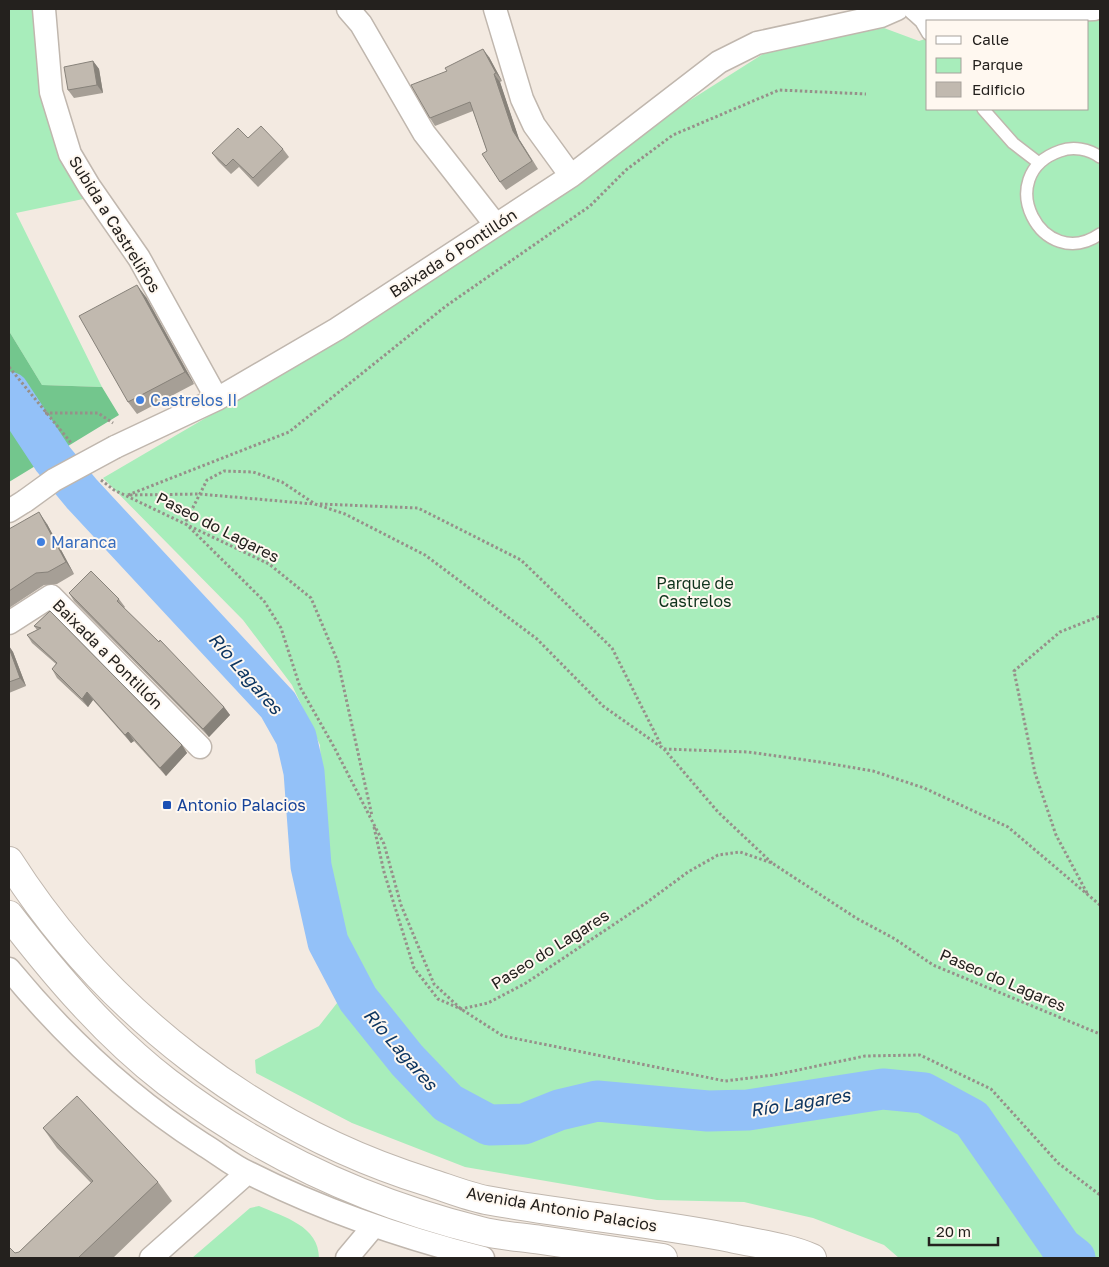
<svg xmlns="http://www.w3.org/2000/svg" width="1109" height="1267" viewBox="0 0 1109 1267" font-family="'Golos Text',sans-serif">
	<style>
		.green { fill: #a8edbb }
		.forest { fill: #73c68d }
		.lines { fill: none; stroke-linecap: round; stroke-linejoin: round }
		.river { stroke: #93c1f8; stroke-width: 41 }
		.lane-casing { stroke: #c0b7ae; stroke-width: 14 }
		.street-casing { stroke: #c0b7ae; stroke-width: 25 }
		.primary-casing { stroke: #c0b7ae; stroke-width: 30 }
		.path { stroke: #97908a; stroke-width: 3; stroke-dasharray: 2.5 2.5; stroke-linecap: butt }
		.lane { stroke: #fff; stroke-width: 11 }
		.street { stroke: #fff; stroke-width: 22 }
		.primary { stroke: #fff; stroke-width: 28 }
		.street-bridge-casing { stroke: #c0b7ae; stroke-width: 25; stroke-linecap: butt }
		.street-bridge { stroke: #fff; stroke-width: 22 }
		.wall { fill: #a69f96 }
		.shaded-wall { fill: #87827a }
		.building { fill: #c1b9af; stroke: #87827a }
		.shop-dot { fill: #3f7fe0; stroke: #fff8f0; stroke-width: 2 }
		.transit-dot { fill: #1a4fb4; stroke: #fff8f0; stroke-width: 2 }
		.labels { text-anchor: middle; dominant-baseline: central; stroke-width: 4; stroke-linejoin: round; paint-order: stroke }
		.street-label { font-size: 16px; fill: #24211e; stroke: #fff8f0 }
		.shop-label { font-size: 16px; fill: #366cbe; stroke: #fff8f0; text-anchor: start }
		.park-label { font-size: 16px; fill: #10341d; stroke: #fff8f0 }
		.transit-label { font-size: 16px; fill: #164399; stroke: #fff8f0; text-anchor: start }
		.water-label { font-size: 18px; font-style: italic; fill: #0e3661; stroke: #fff8f0 }
	</style>
	<rect width="100%" height="100%" fill="#f3eae1"/>
	<path class="green" d="M9 9H35L41 85 52 136 88 198 16 213 102 387 42 385 9 331Z
		M1100 16V1258H899L884 1245 813 1218 744 1202 657 1200 465 1167 352 1123 256 1073 255 1060 319 1026 359 975 343 934 325 870 320 745 292 685 243 620 103 478 370 322 577 184 681 106 763 54 821 39 884 28 919 41 928 38V109H1088V21H992Z
		M259 1206C284 1217 319 1226 319 1258H192L250 1208Z"/>
	<path class="forest" d="M9 331 42 385 102 387 119 415 9 482Z"/>
	<g class="lines">
		<path class="river" d="M9 392 53 459 82 494 278 705 296 737 304 772 311 866 328 942 358 999 407 1060 448 1103 489 1125 524 1124 559 1110 597 1101 708 1111 748 1110 883 1089 924 1093 972 1119 1061 1247 1075 1258"/>
		<defs>
			<path id="lane" d="M910 12 921 22 928 34
				M983 109 1013 143 1039 163
				M1100 157C1089 149 1073 146 1060 151 991 175 1042 274 1100 234"/>
			<path id="street" d="M44 9 51 92 70 154 89 186 139 258 217 399
				M348 9 361 24 424 133 495 224
				M495 9 522 99 534 125 571 176
				M915 9 933 14 946 15 1094 9
				M115 447 217 399 337 329 571 176 719 62 757 43 881 16 897 9
				M9 511 25 501
				M9 623 51 596 200 747
				M9 969C65 1037 129 1097 204 1145 219 1154 233 1166 249 1173 324 1211 401 1237 483 1258
				M151 1258 247 1173
				M347 1258 373 1227"/>
			<path id="primary" d="M9 861C105 1012 257 1129 428 1182 447 1188 466 1196 486 1200 567 1215 650 1222 731 1238 758 1244 787 1247 812 1258
				M9 915C55 975 106 1035 167 1082 260 1153 367 1203 481 1231 500 1236 521 1237 541 1240 582 1246 622 1252 663 1258"/>
		</defs>
		<use href="#lane" class="lane-casing"/>
		<use href="#street" class="street-casing"/>
		<use href="#primary" class="primary-casing"/>
		<path class="path" d="M9 367 72 444
			M45 413H98L113 423
			M101 480 114 490 269 564 311 598 338 662 372 816
			M128 495 289 432 446 306 590 206 626 170 673 135 779 90 866 94
			M130 495 199 494 314 504
			M320 504 418 508 521 560 612 648 662 747
			M664 749 748 752 820 762 873 771 924 788 1008 827 1100 905
			M374 827 384 872 414 968 438 999 461 1009 488 1003 526 983 646 903 688 872 718 855 740 852 772 863 856 918 895 939 933 965 1100 1034
			M772 863 718 812 664 749 603 706 537 639 425 555 345 514 315 504 282 482 253 472 224 471 207 480 185 523 264 601 281 628 300 687 334 747 384 844 401 905 434 984 461 1009 503 1036 725 1081 774 1075 865 1056 920 1055 991 1089 1058 1163 1100 1195
			M1087 893 1056 835 1035 773 1014 671 1060 632 1100 616"/>
		<use href="#lane" class="lane"/>
		<use href="#street" class="street"/>
		<use href="#primary" class="primary"/>
		<defs>
			<path id="street-bridge" d="M25 501 54 480 115 447"/>
		</defs>
		<use href="#street-bridge" class="street-bridge-casing"/>
		<use href="#street-bridge" class="street-bridge"/>
	</g>
	<path class="wall" d="M489 57 502 81 500 82 519 139 538 169 506 190 500 182 487 151 473 111 435 126 430 118Z
		M93 61 99 69 103 93 74 98 68 90Z
		M248 138 283 149 289 157 258 187 239 167 231 174 218 161 212 153Z
		M146 297 194 384 137 414 128 402Z
		M47 524 74 574 57 584 44 585 9 608V529Z
		M69 593 119 599 125 607 124 608 224 707 230 715 209 737 74 601Z
		M50 611 182 745 187 753 166 776 134 741 131 743 93 700 88 707 57 678 52 669 56 664 32 643 27 635 37 630 34 626Z
		M9 646 13 652 26 686 9 693Z
		M43 1128 158 1182 172 1201 113 1258H9L15 1253 19 1252 91 1183 57 1148Z"/>
	<path class="shaded-wall" d="M483 49 489 57 502 81 496 73Z
		M93 61 99 69 103 93 97 85Z
		M494 74 500 82 519 139 538 169 513 131Z
		M137 285 146 297 194 384 185 372Z
		M39 512 47 524 74 574 66 562Z
		M9 646 13 652 26 686 20 678 9 648Z
		M87 692 93 700 88 707 82 699Z
		M224 707 230 715 209 737 203 729Z
		M128 732 134 741 131 743 125 735Z
		M182 745 187 753 166 776 160 768Z"/>
	<path class="building" d="M483 49 496 73 494 74 513 131 532 161 500 182 482 154 487 151 470 102 430 118 411 85 447 71 445 68Z
		M93 61 97 85 68 90 64 67Z
		M261 126 283 149 253 178 233 159 226 166 212 153 238 128 248 138Z
		M137 285 185 372 128 402 79 316Z
		M39 512 66 562 48 572 36 573 9 591V529Z
		M91 571 119 599 117 601 159 642 160 640 224 707 203 729 69 593Z
		M50 611 182 745 160 768 128 732 125 735 87 692 82 699 52 669 57 663 27 635 41 628 34 626Z
		M9 648 20 678 9 682Z
		M77 1096 158 1182 78 1258H9V1247L15 1253 19 1252 93 1181 43 1128Z"/>
	<g class="shop-dot">
		<circle cx="140" cy="400" r="5"/>
		<circle cx="41" cy="542" r="5"/>
	</g>
	<rect class="transit-dot" x="162" y="800" width="10" height="10" rx="2.5"/>
	<g class="labels">
		<g class="street-label">
			<text transform="translate(115 224) rotate(58)">Subida a Castreliños</text>
			<text transform="translate(453 253) rotate(-33)">Baixada ó Pontillón</text>
			<text transform="translate(218 527) rotate(27)">Paseo do Lagares</text>
			<text transform="translate(108 654) rotate(45)">Baixada a Pontillón</text>
			<text transform="translate(550 949) rotate(-32)">Paseo do Lagares</text>
			<text transform="translate(1003 980) rotate(23)">Paseo do Lagares</text>
			<text transform="translate(562 1209) rotate(10)">Avenida Antonio Palacios</text>
		</g>
		<g class="shop-label">
			<text x="150" y="400">Castrelos II</text>
			<text x="51" y="542">Maranca</text>
		</g>
		<g class="park-label">
			<text x="695" y="583">Parque de<tspan x="695" dy="18">Castrelos</tspan></text>
		</g>
		<g class="transit-label">
			<text x="177" y="805">Antonio Palacios</text>
		</g>
		<g class="water-label">
			<text transform="translate(246 673) rotate(49)">Río Lagares</text>
			<text transform="translate(401 1049) rotate(49)">Río Lagares</text>
			<text transform="translate(800 1102) rotate(-9)">Río Lagares</text>
		</g>
	</g>
	<rect width="1109" height="1267" fill="none" stroke="#24211e" stroke-width="20"/>
	<rect x="926" y="20" width="162" height="90" fill="#fff8f0" stroke="#a7a29c"/>
	<rect x="936" y="36" width="25" height="8" fill="#ffffff" stroke="#a7a29c"/>
	<text x="972" y="45" font-size="15" fill="#24211e">Calle</text>
	<rect x="936" y="58" width="25" height="15" fill="#a8edbb" stroke="#a7a29c"/>
	<text x="972" y="70" font-size="15" fill="#24211e">Parque</text>
	<rect x="936" y="82" width="25" height="15" fill="#c1b9af" stroke="#a7a29c"/>
	<text x="972" y="95" font-size="15" fill="#24211e">Edificio</text>
	<path d="M929 1237v8h69v-8" fill="none" stroke="#24211e" stroke-width="2.5"/>
	<text x="936" y="1237" font-size="15" fill="#24211e" stroke="#fff8f0" stroke-width="4" paint-order="stroke">20 m</text>
</svg>
